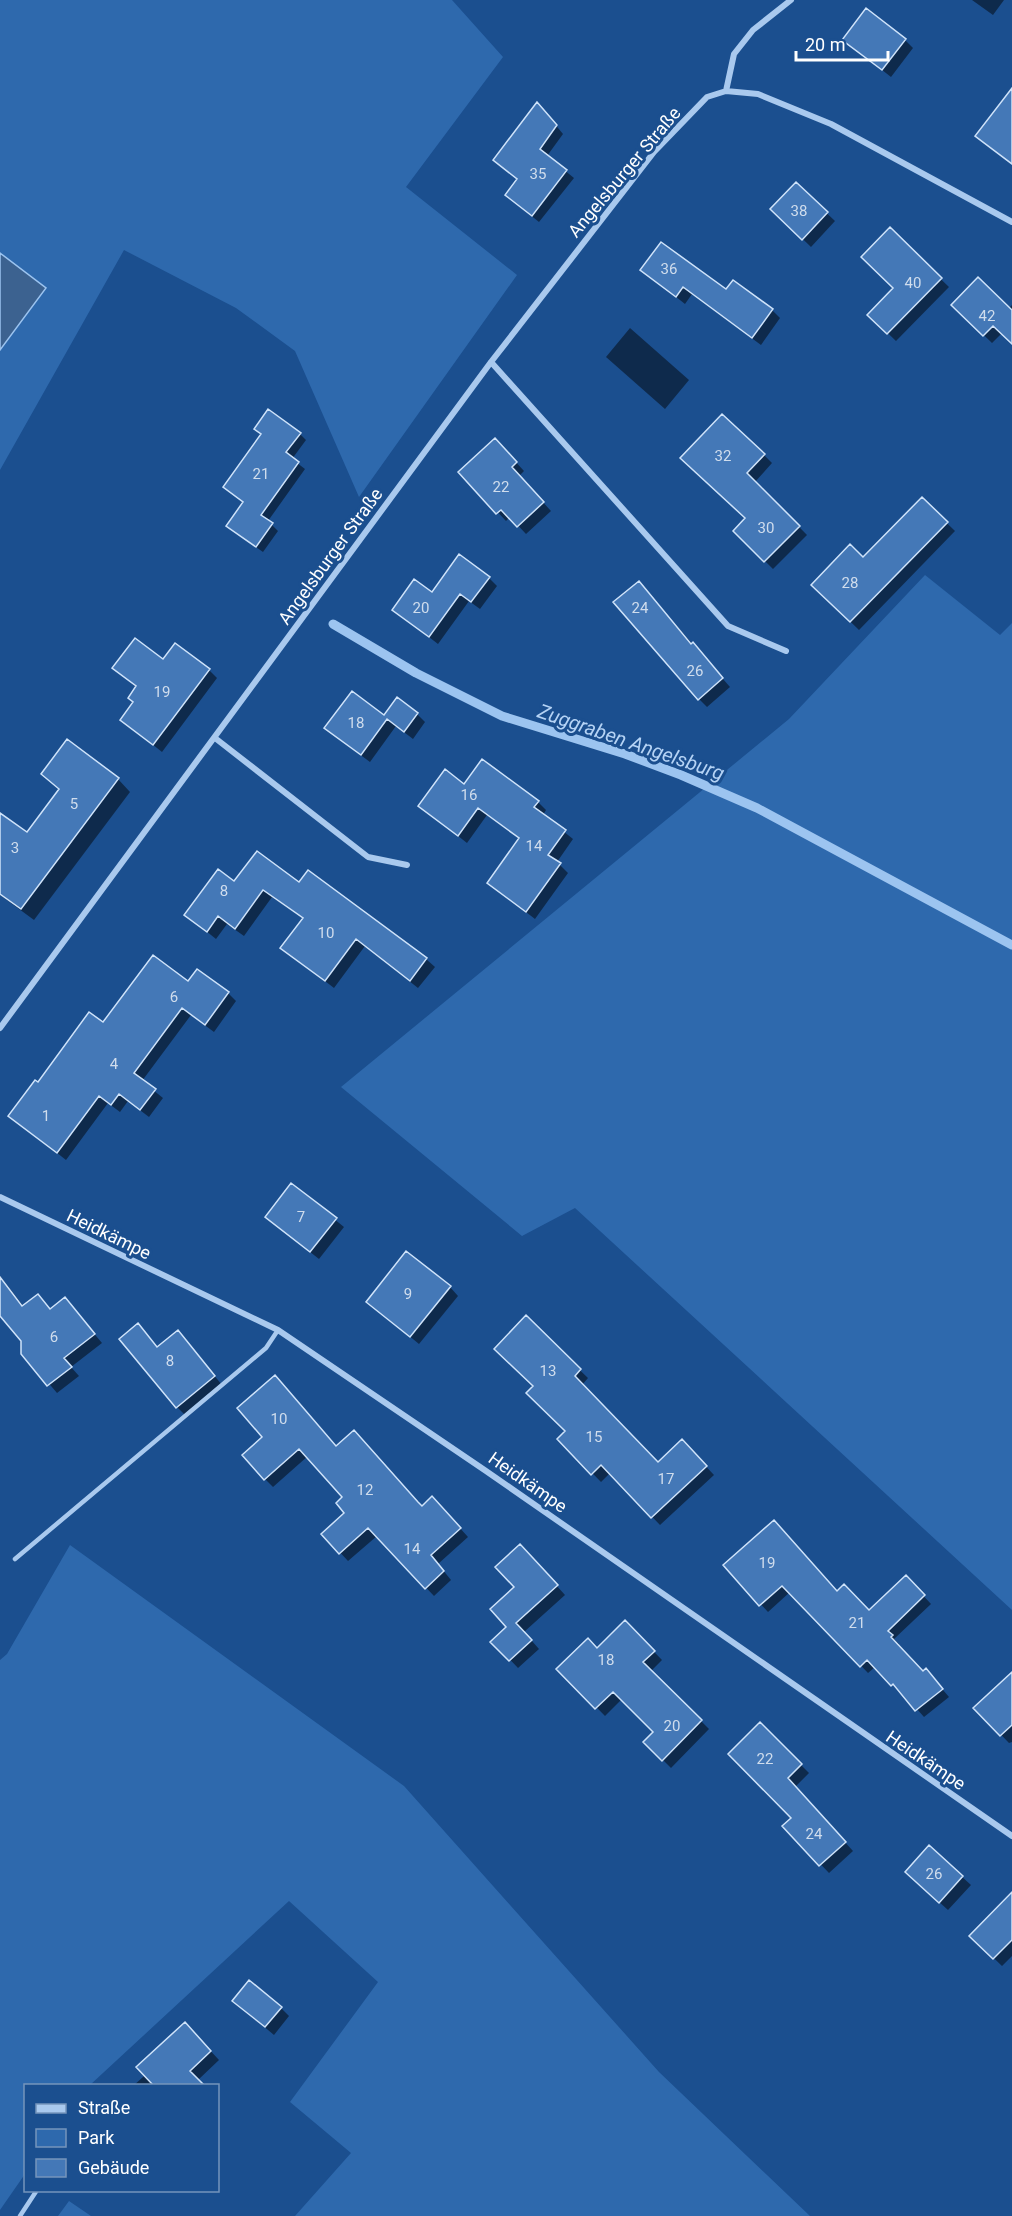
<svg xmlns="http://www.w3.org/2000/svg" width="1012" height="2216" viewBox="0 0 1012 2216" font-family="Roboto,sans-serif">
	<style>
		.green { fill: #2e69ad }
		.water { fill: #3c6290; stroke: #9cc4f0; stroke-width: 1.5 }
		.shadow { fill: #0007 }
		.lines { fill: none; stroke-linecap: round; stroke-linejoin: round }
		.stream { stroke: #9cc4f0; stroke-width: 9 }
		.building { fill: #4478b7; stroke: #cfe3fa; stroke-width: 1.5 }
		.lane { stroke: #a9c9ee; stroke-width: 4.5 }
		.street { stroke: #a9c9ee; stroke-width: 6 }
		.labels { text-anchor: middle; dominant-baseline: central; stroke-width: 6; stroke-linejoin: round; paint-order: stroke }
		.number-label { font-size: 15px; fill: #d0dded }
		.street-label { font-size: 18px; fill: #fff; stroke: #1b4f8f }
		.water-label { font-size: 20px; font-style: italic; fill: #b5d3f5; stroke: #1b4f8f }
	</style>
	<rect width="100%" height="100%" fill="#1b4f8f"/>
	<path class="green" d="M0 0H452L503 57 406 187 517 275 359 497 295 351 236 308 124 250 0 470V350L46 288 0 253Z
		M925 575 1000 635 1012 623V1610L575 1208 522 1236 341 1087 789 719Z
		M70 1545 404 1786 659 2072 810 2216H295L351 2153 290 2102 378 1982 289 1901 90 2085 26 2086 25 2174 0 2210V1660L7 1654Z
		M69 2201 91 2216H58Z"/>
	<path class="water" d="M0 253 46 288 0 350Z"/>
	<path class="shadow" d="M972 0H1004L993 15Z
		M844 40H905L913 48 891 77Z
		M544 111 563 134 547 156 574 178 539 222 514 202 518 180Z
		M796 184 835 221 811 247 772 209Z
		M890 230 949 287 896 341 869 315 895 288Z
		M642 270 726 292 772 310 780 318 761 345 692 294 685 304Z
		M953 305 1008 309 1012 305V343L1002 333 992 343Z
		M630 328 689 380 665 409 606 357Z
		M300 434 306 440 292 459 305 469 268 521 278 531 263 552 234 532 244 503 225 487Z
		M503 448 524 471 519 476 551 511 526 534 510 517 506 521 460 472Z
		M764 455 772 463 755 482 807 535 773 569 735 531 747 519 691 466Z
		M922 499 955 531 859 630 813 585 863 559Z
		M489 578 497 586 480 609 469 601 438 644 394 610 432 594Z
		M639 583 730 687 707 707 699 699Z
		M164 661 209 670 217 678 162 752 122 720 135 702 137 688 114 668Z
		M417 714 425 722 413 739 396 726 370 762 335 736 384 717Z
		M67 741 118 779 130 792 34 920 0 895V815L27 835 60 790 43 774Z
		M465 786 538 802 546 810 543 815 573 839 557 862 568 873 535 919 488 883 520 839 487 815 467 843 420 806Z
		M234 884H299L426 959 435 967 418 988 365 946 334 988 282 948 304 919 272 897 244 936 227 924 216 939 186 915Z
		M188 983 228 993 236 1001 214 1032 191 1015 142 1081 163 1098 149 1117 128 1101 120 1112 108 1103 66 1160 10 1116 38 1084 103 1024Z
		M292 1185 344 1227 319 1259 276 1225Z
		M0 1276 24 1307 51 1311 65 1299 102 1343 71 1367 79 1376 57 1393 23 1353 22 1340 0 1313Z
		M450 1287 458 1296 419 1344 368 1302Z
		M526 1318 588 1378 582 1385 658 1464 682 1441 714 1475 660 1525 610 1473 601 1482 559 1439 567 1431 535 1387Z
		M146 1334 158 1348 186 1341 222 1385 185 1415 177 1407Z
		M264 1437 336 1448 422 1508 441 1507 468 1537 438 1564 451 1580 434 1596 377 1536 348 1561 323 1534 346 1513 345 1497 308 1456 273 1487 265 1479Z
		M528 1554 565 1595 524 1632 539 1649 518 1668 493 1642 509 1627 516 1587Z
		M725 1565 837 1593 869 1612 906 1577 931 1604 894 1639 899 1644 897 1646 923 1673 926 1670 949 1697 924 1717 901 1691 900 1692 875 1667 868 1673 790 1592 768 1612Z
		M625 1622 662 1660 651 1671 709 1729 671 1768 645 1742 655 1732 622 1699 605 1716 559 1669 597 1650Z
		M1012 1679V1742L1009 1743 975 1708Z
		M760 1724 809 1773 795 1787 853 1851 829 1873 784 1826 793 1818Z
		M929 1847 971 1885 948 1910 915 1880Z
		M1012 1898V1956L1002 1966 971 1936Z
		M281 2008 289 2016 274 2035 243 2009Z
		M193 2032 219 2060 198 2080 203 2086H133Z"/>
	<g class="lines">
		<path class="stream" d="M333 624 416 673 502 716 625 754 681 775 757 808 1012 945"/>
	</g>
	<path class="building" d="M866 8 906 39 882 70 842 40Z
		M1012 88V164L975 136Z
		M537 102 557 125 540 149 567 170 532 216 505 195 517 179 493 160Z
		M796 182 828 212 802 240 770 209Z
		M890 227 942 278 887 334 867 315 893 288 861 257Z
		M661 242 726 289 733 280 773 309 752 338 683 287 676 297 640 270Z
		M978 277 1012 310V344L993 326 983 336 951 305Z
		M268 409 301 433 286 452 299 462 261 515 273 523 256 547 226 526 243 502 223 487 261 434 254 429Z
		M722 414 765 454 747 473 800 526 764 562 733 531 745 518 680 458Z
		M495 438 517 462 512 467 544 502 517 527 501 510 496 514 458 472Z
		M922 497 948 522 850 622 811 585 850 544 863 557Z
		M459 554 490 577 471 602 460 594 429 637 392 610 414 579 432 592Z
		M639 581 691 644 693 642 723 678 698 700 613 602Z
		M135 638 163 659 175 643 210 669 153 745 120 720 133 702 128 698 136 686 112 668Z
		M352 691 384 715 397 697 418 713 404 732 387 719 361 755 324 728Z
		M67 739 119 778 21 909 0 894V813L27 832 59 789 41 774Z
		M482 759 539 801 534 807 566 830 548 855 561 863 526 912 487 883 519 838 478 808 458 836 418 806 445 769 464 784Z
		M257 851 299 882 308 870 427 958 410 981 356 939 325 981 280 948 303 918 263 890 235 929 218 916 207 932 184 915 218 869 234 881Z
		M153 955 188 981 197 969 229 992 205 1025 182 1008 134 1073 156 1089 140 1110 119 1094 111 1105 99 1096 57 1153 8 1116 35 1080 38 1082 89 1012 103 1022Z
		M291 1183 337 1218 310 1252 265 1217Z
		M406 1251 451 1286 410 1337 366 1302Z
		M0 1277 22 1306 38 1294 50 1309 65 1297 95 1334 64 1358 72 1367 47 1386 21 1354V1341L0 1316Z
		M526 1315 581 1369 575 1376 658 1462 682 1439 707 1466 651 1518 601 1465 591 1475 557 1439 565 1431 526 1393 533 1386 494 1349Z
		M138 1323 157 1347 178 1330 215 1376 176 1408 119 1339Z
		M275 1375 336 1446 354 1430 418 1502 422 1506 432 1496 461 1528 431 1555 444 1571 425 1589 368 1528 339 1554 321 1534 344 1513 336 1503 342 1497 299 1449 264 1480 242 1455 262 1437 237 1408Z
		M774 1520 837 1591 844 1584 869 1610 906 1575 925 1595 888 1631 893 1635 891 1637 923 1671 926 1668 943 1689 915 1711 893 1684 891 1686 867 1660 860 1667 782 1586 759 1606 723 1565Z
		M520 1544 558 1585 516 1623 532 1640 509 1661 490 1642 506 1627 490 1609 514 1587 495 1567Z
		M625 1620 655 1651 643 1662 702 1720 662 1761 643 1742 653 1732 613 1692 595 1709 556 1669 588 1638 597 1648Z
		M1012 1672V1725L1000 1736 973 1708Z
		M760 1722 802 1764 788 1778 846 1842 819 1866 782 1826 791 1818 728 1754Z
		M929 1845 963 1876 939 1903 905 1872Z
		M1012 1892V1940L993 1959 969 1936Z
		M249 1980 282 2007 265 2027 232 2001Z
		M185 2022 211 2051 190 2071 204 2085H153L136 2067Z"/>
	<g class="lines">
		<path class="lane" d="M15 1559 266 1348 278 1330
			M20 2216 37 2190"/>
		<path class="street" d="M726 91 734 54 753 30 791 0
			M491 362 728 626 786 651
			M215 738 368 857 407 865
			M0 1028 491 362 654 152 707 97 726 91 758 94 831 124 1012 222
			M0 1197 278 1330 486 1471 1012 1836"/>
	</g>
	<g class="labels">
		<g class="number-label">
			<text x="538" y="174">35</text>
			<text x="799" y="211">38</text>
			<text x="669" y="269">36</text>
			<text x="913" y="283">40</text>
			<text x="987" y="316">42</text>
			<text x="723" y="456">32</text>
			<text x="261" y="474">21</text>
			<text x="501" y="487">22</text>
			<text x="766" y="528">30</text>
			<text x="850" y="583">28</text>
			<text x="421" y="608">20</text>
			<text x="640" y="608">24</text>
			<text x="695" y="671">26</text>
			<text x="162" y="692">19</text>
			<text x="356" y="723">18</text>
			<text x="469" y="795">16</text>
			<text x="74" y="804">5</text>
			<text x="534" y="846">14</text>
			<text x="15" y="848">3</text>
			<text x="224" y="891">8</text>
			<text x="326" y="933">10</text>
			<text x="174" y="997">6</text>
			<text x="114" y="1064">4</text>
			<text x="46" y="1116">1</text>
			<text x="301" y="1217">7</text>
			<text x="408" y="1294">9</text>
			<text x="54" y="1337">6</text>
			<text x="170" y="1361">8</text>
			<text x="548" y="1371">13</text>
			<text x="279" y="1419">10</text>
			<text x="594" y="1437">15</text>
			<text x="666" y="1479">17</text>
			<text x="365" y="1490">12</text>
			<text x="412" y="1549">14</text>
			<text x="767" y="1563">19</text>
			<text x="857" y="1623">21</text>
			<text x="606" y="1660">18</text>
			<text x="672" y="1726">20</text>
			<text x="765" y="1759">22</text>
			<text x="814" y="1834">24</text>
			<text x="934" y="1874">26</text>
		</g>
		<g class="street-label">
			<text transform="translate(624 172) rotate(-50)">Angelsburger Straße</text>
			<text transform="translate(330 556) rotate(-54)">Angelsburger Straße</text>
			<text transform="translate(109 1234) rotate(26)">Heidkämpe</text>
			<text transform="translate(528 1482) rotate(35)">Heidkämpe</text>
			<text transform="translate(926 1760) rotate(34)">Heidkämpe</text>
		</g>
		<g class="water-label">
			<text transform="translate(631 742) rotate(19)">Zuggraben Angelsburg</text>
		</g>
	</g>
	<rect x="24" y="2084" width="195" height="108" fill="#1b4f8f" stroke="#7695bc" stroke-width="1.5"/>
	<rect x="36" y="2104" width="30" height="9" fill="#a9c9ee" stroke="#7695bc" stroke-width="1.5"/>
	<text x="78" y="2114" font-size="18" fill="#ffffff">Straße</text>
	<rect x="36" y="2129" width="30" height="18" fill="#2e69ad" stroke="#7695bc" stroke-width="1.5"/>
	<text x="78" y="2144" font-size="18" fill="#ffffff">Park</text>
	<rect x="36" y="2159" width="30" height="18" fill="#4478b7" stroke="#7695bc" stroke-width="1.5"/>
	<text x="78" y="2174" font-size="18" fill="#ffffff">Gebäude</text>
	<path d="M796 51v9h92v-9" fill="none" stroke="#ffffff" stroke-width="3"/>
	<text x="805" y="51" font-size="18" fill="#ffffff" stroke="#1b4f8f" stroke-width="4.5" paint-order="stroke">20 m</text>
</svg>
